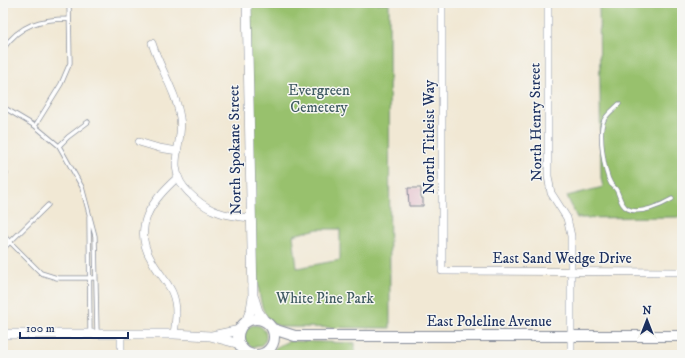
<svg xmlns="http://www.w3.org/2000/svg" width="685" height="358" viewBox="0 0 685 358" font-family="'IM FELL DW Pica',serif">
	<style>
		.green { fill: #98c16d; stroke: #5a7866; fill-rule: evenodd }
		.building { fill: #ddabbd }
		.lines { fill: none; stroke-linecap: round; stroke-linejoin: round }
		.service-casing { stroke: #868c99; stroke-width: 5 }
		.minor-casing { stroke: #868c99; stroke-width: 8 }
		.tertiary-casing { stroke: #868c99; stroke-width: 10 }
		.secondary-casing { stroke: #868c99; stroke-width: 12 }
		.service { stroke: #fff; stroke-width: 3.5 }
		.minor { stroke: #fff; stroke-width: 7 }
		.tertiary { stroke: #fff; stroke-width: 9 }
		.secondary { stroke: #fff; stroke-width: 10 }
		.labels { text-anchor: middle; dominant-baseline: central; stroke-width: 3; stroke-linejoin: round; paint-order: stroke }
		.park-label { font-size: 15px; fill: #405b62; stroke: #f6f6f2 }
		.street-label { font-size: 15px; fill: #1b2f5e; stroke: #f6f6f2 }
	</style>
	<rect width="100%" height="100%" fill="#f6f6f2"/>
	<filter id="ink" filterUnits="userSpaceOnUse"><feTurbulence type="fractalNoise" baseFrequency=".025" numOctaves="2"/><feDisplacementMap in="SourceGraphic" scale="8" xChannelSelector="R" yChannelSelector="G"/><feConvolveMatrix kernelMatrix="1 2 1 2 8 2 1 2 1" color-interpolation-filters="sRGB"/></filter>
	<filter id="wash" filterUnits="userSpaceOnUse"><feTurbulence type="fractalNoise" baseFrequency=".012" numOctaves="4" result="noise"/><feDisplacementMap in="SourceGraphic" scale="16" xChannelSelector="R" yChannelSelector="G"/><feGaussianBlur stdDeviation="0.9" result="paint"/><feColorMatrix in="noise" values="0 0 0 0 0 0 0 0 0 0 0 0 0 0 0 0 0 1.4 0 .05"/><feComposite in="paint" operator="in"/></filter>
	<g filter="url(#wash)">
		<rect width="100%" height="100%" fill="#f1e8d4"/>
		<path class="green" d="M247 3H389L390 328 283 327C259 322 260 295 257 275H253ZM318 229H340V260L297 268 293 235Z
			M599 3H682V217L577 218 567 196 603 187 601 178Z
			M244 336a11 11 0 1 1 22 0a11 11 0 1 1-22 0Z
			M289 341 355 343V355H267L278 346Z"/>
		<g id="blocks">
			<path class="building" d="M408 188H421V198H423V206H409Z"/>
		</g>
	</g>
	<g filter="url(#ink)">
		<use href="#blocks" fill-opacity="0" stroke="#868c99" stroke-width="1"/>
		<g class="lines">
			<defs>
				<path id="service" d="M3 49C20 24 41 19 69 19
					M619 104C614 109 607 114 604 120 598 132 604 172 611 184 613 186 616 188 617 191 620 197 621 206 628 209 639 215 662 205 672 199
					M3 107 35 126 59 146 82 187 95 236 97 333
					M35 126 61 84 70 63 69 3
					M59 146 68 137 88 122
					M3 180 6 174
					M89 216 90 334
					M3 235 41 273 57 278H96
					M3 249 48 205"/>
				<path id="minor" d="M442 3V271L682 272
					M548 3V176L551 193 567 218 571 236V355
					M152 43C160 69 176 91 180 118 183 133 176 148 176 164 176 167 177 172 178 176 182 190 204 208 218 212 228 216 240 217 251 218
					M139 142 159 148 178 151
					M174 334C176 320 178 306 172 292 167 281 158 272 152 261 131 227 152 200 178 177
					M121 355V334"/>
				<path id="tertiary" d="M254 298 258 311 265 321
					M246 322 251 309 253 297 247 3
					M3 334H174L210 336 240 344
					M212 336 240 330"/>
				<path id="secondary" d="M238 337a18 18 0 1 1 36 0a18 18 0 1 1-36 0Z
					M273 329 295 336H682"/>
			</defs>
			<use href="#service" class="service-casing"/>
			<use href="#minor" class="minor-casing"/>
			<use href="#tertiary" class="tertiary-casing"/>
			<use href="#secondary" class="secondary-casing"/>
			<use href="#service" class="service"/>
			<use href="#minor" class="minor"/>
			<use href="#tertiary" class="tertiary"/>
			<use href="#secondary" class="secondary"/>
		</g>
	</g>
	<g class="labels">
		<g class="park-label">
			<text x="319" y="90">Evergreen<tspan x="319" dy="17">Cemetery</tspan></text>
			<text x="325" y="298">White Pine Park</text>
		</g>
		<g class="street-label">
			<text transform="translate(536 122) rotate(-91)">North Henry Street</text>
			<text transform="translate(429 137) rotate(-90)">North Titleist Way</text>
			<text transform="translate(235 150) rotate(-91)">North Spokane Street</text>
			<text x="562" y="258">East Sand Wedge Drive</text>
			<text x="489" y="321">East Poleline Avenue</text>
		</g>
	</g>
	<rect width="685" height="358" fill="none" stroke="#f6f6f2" stroke-width="16"/>
	<g transform="translate(647 320)" stroke="#f6f6f2" stroke-width="3" paint-order="stroke">
	<path d="M0-3L7 15L0 10L-7 15Z" fill="#1b2f5e"/>
	<text y="-6" font-size="11" font-weight="bold" text-anchor="middle" fill="#1b2f5e">N</text>
	</g>
	<path d="M20 332v6h108v-6" fill="none" stroke="#1b2f5e" stroke-width="2"/>
	<text x="26" y="332" font-size="12" fill="#1b2f5e" stroke="#f6f6f2" stroke-width="3" paint-order="stroke">100 m</text>
</svg>
